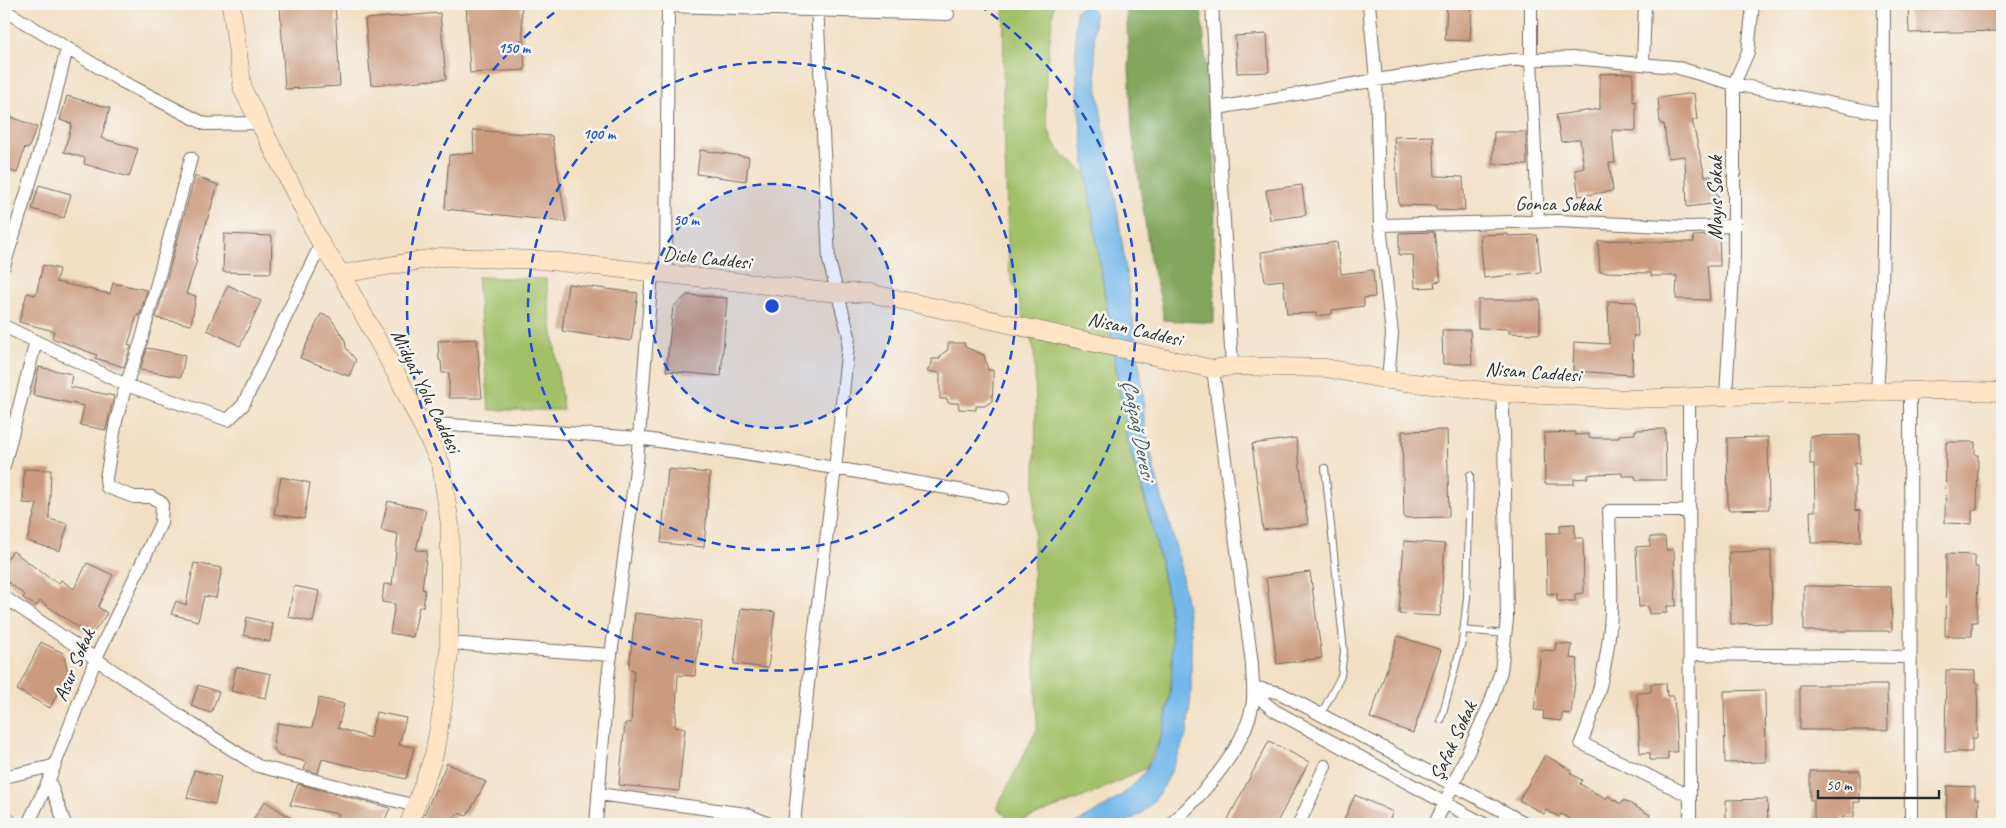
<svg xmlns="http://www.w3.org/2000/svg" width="2006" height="828" viewBox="0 0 2006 828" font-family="Caveat,sans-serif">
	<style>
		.green { fill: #a2c068; stroke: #66764a }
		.forest { fill: #81a65c; stroke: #566844 }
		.water { fill: #75b9eb; stroke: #50728b }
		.building { fill: #cb9b7f }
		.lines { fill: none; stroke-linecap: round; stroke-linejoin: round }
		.lane-casing { stroke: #716a61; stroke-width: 8 }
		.street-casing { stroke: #716a61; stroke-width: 14 }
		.secondary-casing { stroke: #716a61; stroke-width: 19 }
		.lane { stroke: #fff; stroke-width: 6 }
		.street { stroke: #fff; stroke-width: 12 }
		.secondary { stroke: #ffe4c6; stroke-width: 18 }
		.ring { fill: none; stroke: #1d4ed8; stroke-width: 2.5; stroke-dasharray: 9 6 }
		.labels { text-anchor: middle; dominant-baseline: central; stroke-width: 5; stroke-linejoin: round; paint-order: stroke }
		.street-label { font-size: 20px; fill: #2b2b2b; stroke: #f6f6f2 }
		.water-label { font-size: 21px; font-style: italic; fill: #415665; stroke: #f6f6f2 }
		.centre { fill: #1d4ed8; stroke: #f6f6f2; stroke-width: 2.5 }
		.ring-label { font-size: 15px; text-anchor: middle; font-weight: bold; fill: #1d4ed8; stroke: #f6f6f2; stroke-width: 5; stroke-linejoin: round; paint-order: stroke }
	</style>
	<rect width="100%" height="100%" fill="#f6f6f2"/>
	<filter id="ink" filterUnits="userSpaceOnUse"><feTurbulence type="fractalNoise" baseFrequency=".02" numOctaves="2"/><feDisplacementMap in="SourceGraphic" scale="10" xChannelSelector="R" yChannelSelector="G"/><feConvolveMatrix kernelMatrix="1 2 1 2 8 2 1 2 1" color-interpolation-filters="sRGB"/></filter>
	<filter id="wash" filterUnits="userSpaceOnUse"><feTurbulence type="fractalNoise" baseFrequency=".0096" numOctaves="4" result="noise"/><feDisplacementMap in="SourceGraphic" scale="20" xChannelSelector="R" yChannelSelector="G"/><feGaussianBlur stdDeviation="1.12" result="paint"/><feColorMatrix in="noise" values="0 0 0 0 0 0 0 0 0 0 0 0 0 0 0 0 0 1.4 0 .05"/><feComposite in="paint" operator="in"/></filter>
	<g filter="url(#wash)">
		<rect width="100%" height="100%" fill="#f2e0c4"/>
		<path class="green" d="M1004 4H1054C1051 42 1033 120 1059 150 1067 159 1077 166 1086 173L1126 434 1153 530 1169 603 1173 653 1172 686 1163 732 1146 768 1094 793 1012 824 997 807 1037 729 1033 596 1036 407 1034 350 1009 270 1003 95Z
			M477 277 546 279 563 410H489Z"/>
		<path class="forest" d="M1126 4H1201L1215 168 1214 323 1163 320 1162 304 1151 264 1132 131Z"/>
		<path class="water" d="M1086 4 1094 10 1095 67 1100 107 1118 215 1143 391 1144 422 1154 469 1179 559 1191 633V694L1187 733 1173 767 1164 786 1151 804 1141 814 1123 824H1074C1118 801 1150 782 1163 730 1184 653 1165 574 1145 499 1139 477 1130 455 1126 433 1118 383 1111 332 1103 282 1089 192 1073 103 1076 11Z"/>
		<g id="blocks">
			<path class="building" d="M280 4H335L340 86 285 89Z
				M466 4H521L525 70 470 73Z
				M1447 4H1472L1470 41 1445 40Z
				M1908 4H2002V31L1909 33Z
				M440 13 446 79 371 85 365 19Z
				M1267 34 1269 72 1237 73 1235 36Z
				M1633 73V102L1636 101V131L1612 130 1615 163H1609L1613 191 1579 196 1575 170 1584 168 1580 139 1561 142 1556 115 1600 109V74Z
				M1694 93 1697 120H1692L1705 176H1711L1720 203 1687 207 1685 156 1668 158 1664 124H1660L1658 98Z
				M67 96 110 108 101 138 138 149 129 177 84 164 85 158 64 152 72 124 60 120Z
				M4 114 37 127 28 149 25 147 17 173 4 169Z
				M473 130 552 136 566 222 445 209 449 155 474 153Z
				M1494 132H1526L1527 165 1493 164Z
				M1433 136 1435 176 1463 177 1465 211 1436 210V206L1399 205 1394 137Z
				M700 150 749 157 746 181 697 174Z
				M195 176 218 185 195 259 197 260 186 294 196 296 191 325 156 318Z
				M39 185 71 194 64 218 32 209Z
				M1302 185 1306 215 1270 220 1266 190Z
				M1434 232 1441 281 1434 282 1435 287 1415 288 1413 255H1399V233Z
				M224 234 272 236 271 273 223 272Z
				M1508 234V236L1537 235 1541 272 1484 278 1480 235Z
				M1719 235 1720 266H1707L1710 300 1676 299 1677 276H1651V273L1600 272 1598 241 1632 240V242H1694L1693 236Z
				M1337 242 1341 274 1373 270 1375 297 1364 298V306L1332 310V314L1316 316V313L1287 314 1283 280 1265 282 1261 252Z
				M43 265 59 269 56 282 110 294 113 283 147 290 140 315H137L128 345 131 346 124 367 95 358 97 355 52 338 54 331 19 322 27 293 36 295Z
				M568 284 638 293 631 341 562 331Z
				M228 285 261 301 240 346 207 330Z
				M687 295 727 298 721 376 666 371 673 307Z
				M1478 300H1540V334L1509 333V329L1478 328Z
				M1608 301 1636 302 1638 336H1633L1632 375 1573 371 1574 342 1609 344Z
				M321 314 330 317 345 340 346 348 356 360 349 376 300 358Z
				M1442 330H1470L1472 364H1443Z
				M477 339 482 398H449V373H442L441 361 439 360 438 341Z
				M948 343H965V347L984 355 988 370H993V385L992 401 985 406H976V410L959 409 958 403H948L947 399H940V373L927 371 932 364V359H939L943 353 948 350Z
				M147 348 185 355 181 377 140 370Z
				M39 367 72 374 70 387 114 396 106 430 80 425 84 406 33 395Z
				M1665 429 1666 480H1636L1635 476H1622V473L1595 474 1588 475V478L1574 479V484H1545L1544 433 1575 432V435L1589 434V438H1619V435L1635 434V430Z
				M1447 430 1449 517 1404 518 1402 431Z
				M1860 435V463H1855V511L1860 510 1861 542 1811 543 1810 511H1815L1814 464H1810V436Z
				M1768 437 1769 509 1728 510 1727 438Z
				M1296 438 1308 524 1263 530 1252 444Z
				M1946 442H1975V455H1978L1977 510H1972V524L1945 523Z
				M24 469 51 470 49 519 68 524 60 551 27 541 37 504 23 503Z
				M668 469 710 473 704 547 661 543Z
				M281 477 310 483 304 519 274 514Z
				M388 501 426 510 416 550 427 551 422 589 425 590 423 607H419L413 637 390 633 395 604 382 602 384 584 392 585 398 534 381 530Z
				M1575 524V538H1583L1584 593 1575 594V601H1557V593L1547 594 1546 533H1560V525Z
				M1650 537H1665L1666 550H1674L1676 606H1667V613L1649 614 1648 606 1639 607 1636 547 1650 546Z
				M1404 541 1445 544 1440 616 1399 614Z
				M13 551 48 577 59 583 61 580 74 589 87 563 113 575 98 607 107 613 91 636 40 601 36 606 23 598 25 595 4 579V563Z
				M1771 551 1772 623 1731 624 1729 552Z
				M1946 554 1975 555V567H1978L1977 622H1972V636H1945Z
				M194 563 222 568 216 598 204 596 198 621 171 614 176 601 186 605Z
				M1310 572 1322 658 1277 664 1266 578Z
				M294 586 319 591 313 622 288 617Z
				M1804 586 1891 587 1892 631H1804Z
				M741 608 775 612 768 668 734 664Z
				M635 613 701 621 695 676 678 675 675 727 685 728 679 791 619 785 625 723H631L634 670 629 669Z
				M247 617 273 624 270 642 244 635Z
				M1398 636 1441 650 1413 733 1370 718Z
				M41 642 63 653 68 672 50 708 17 690Z
				M1556 643 1572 645 1570 658 1578 659 1571 714 1562 713V721L1543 719 1544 711 1534 710 1541 650 1555 651Z
				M236 667 271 674 266 698 231 691Z
				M1946 670 1975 671V683H1978L1977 738H1972V752H1945Z
				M1666 683 1667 696H1674L1677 752H1668V760H1650V753H1640L1637 693 1651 692V684Z
				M198 685 219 692 211 713 191 706Z
				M1800 685H1887L1888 730H1800Z
				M1765 690 1766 762 1725 763 1724 691Z
				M319 698 344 704 338 728 370 738 376 712 406 718 399 745 414 747 406 779 322 759 318 773 304 769 307 763 300 760 279 756 274 749 275 743 273 742 278 723 312 728Z
				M1269 741 1309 762 1276 824H1239L1228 819Z
				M1545 755 1572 771 1570 773 1582 780 1580 784 1606 799 1608 796 1621 804 1624 800 1650 815 1645 824H1578L1561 814 1559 817 1546 810 1544 814 1519 800Z
				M447 763 486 782 467 816 458 813 451 824H420Z
				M194 770 221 777 215 804 187 798Z
				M1810 771H1860V802H1854V817H1842V824H1814V800H1810Z
				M298 784 390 808 383 824H335L339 814 290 805Z
				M1947 786 1975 787V799H1979L1978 822 1946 824Z
				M1355 795 1393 812 1387 824H1342Z
				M1767 799 1768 824H1726V800Z
				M265 801 300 824H250Z"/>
		</g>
	</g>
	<g filter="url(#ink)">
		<use href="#blocks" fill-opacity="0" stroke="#716a61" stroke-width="1"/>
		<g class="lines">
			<defs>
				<path id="lane" d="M1463 630 1506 634
					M1321 714 1341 676 1344 651 1325 468
					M1441 720 1462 642 1467 597 1470 475"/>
				<path id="street" d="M1212 4 1232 366
					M1369 4 1376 80 1380 225 1392 334 1388 380
					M1531 4V59L1538 221
					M668 6 948 14
					M4 10 123 82 205 124 260 123
					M1643 64 1645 4
					M1218 108 1376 80 1511 60 1573 58 1675 67 1734 84 1883 114
					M1380 225 1558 221 1687 227 1734 226
					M4 266 49 121 67 48
					M666 275 668 4
					M4 326 126 385 228 420 243 405 321 244
					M1910 390 1911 824
					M1877 391C1886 262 1883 133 1884 4
					M1726 396 1734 257V84L1748 52 1753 4
					M1689 397 1690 824
					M421 423 639 438 835 468 1003 498
					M4 466 36 341
					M1689 511H1609C1610 544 1612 578 1611 612 1609 656 1598 702 1581 743L1690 796
					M4 597 192 724 258 766 416 806
					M449 643 611 655
					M1690 654 1909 657
					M1253 687 1280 693 1527 824
					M1253 687 1265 703 1275 711 1484 824
					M4 777 53 766
					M49 780 65 824
					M598 794 746 814 769 824
					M28 824 49 780 96 658 161 523 162 503 151 497H134L107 487 106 478 116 421 126 385 141 342 191 158
					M596 824 608 677 637 462 652 273
					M794 824 808 684 836 460 849 336 829 261 817 4
					M1171 824C1203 794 1243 751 1252 707 1255 694 1252 678 1252 664L1213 369
					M1299 824 1325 766
					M1435 824 1490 704 1501 671 1507 619 1504 431 1502 393"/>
				<path id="secondary" d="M231 4 243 90 321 244 341 274 399 379 441 464 450 525 449 653 443 704 434 755 409 824
					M341 274 440 257 542 260 837 293H869L1213 369 1232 366 1326 368 1388 380 1502 393 1626 399 1939 390 2002 392
					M4 820 9 824"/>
			</defs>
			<use href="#lane" class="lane-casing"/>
			<use href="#street" class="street-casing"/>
			<use href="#secondary" class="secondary-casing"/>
			<use href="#lane" class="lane"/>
			<use href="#street" class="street"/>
			<use href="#secondary" class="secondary"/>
		</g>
	</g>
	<circle cx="772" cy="306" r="122" fill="#1d4ed8" fill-opacity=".12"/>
	<g class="ring">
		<circle cx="772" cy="306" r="122"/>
		<circle cx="772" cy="306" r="244"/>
		<path d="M979 5A365 365 0 1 1 565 5"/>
	</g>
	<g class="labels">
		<g class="street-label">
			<text transform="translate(1715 198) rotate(-90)">Mayıs Sokak</text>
			<text transform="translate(1558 204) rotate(1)">Gonca Sokak</text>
			<text transform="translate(707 258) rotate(6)">Dicle Caddesi</text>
			<text transform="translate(1135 329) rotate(13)">Nisan Caddesi</text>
			<text transform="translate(1533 372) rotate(4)">Nisan Caddesi</text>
			<text transform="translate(426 391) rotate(64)">Midyat Yolu Caddesi</text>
			<text transform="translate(74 665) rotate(-67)">Asur Sokak</text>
			<text transform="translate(1453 741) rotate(-65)">Şafak Sokak</text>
		</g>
		<g class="water-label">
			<text transform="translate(1139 429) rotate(79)">Çağçağ Deresi</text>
		</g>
	</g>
	<circle cx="772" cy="306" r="8" class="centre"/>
	<g class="ring-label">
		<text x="514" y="53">150 m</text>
		<text x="599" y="139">100 m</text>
		<text x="686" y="225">50 m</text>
	</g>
	<rect width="2006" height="828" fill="none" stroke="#f6f6f2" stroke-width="20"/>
	<path d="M1818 790v8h121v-8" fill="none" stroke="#2b2b2b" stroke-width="2.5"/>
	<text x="1826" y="790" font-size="15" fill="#2b2b2b" stroke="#f6f6f2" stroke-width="4" paint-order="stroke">50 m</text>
</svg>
